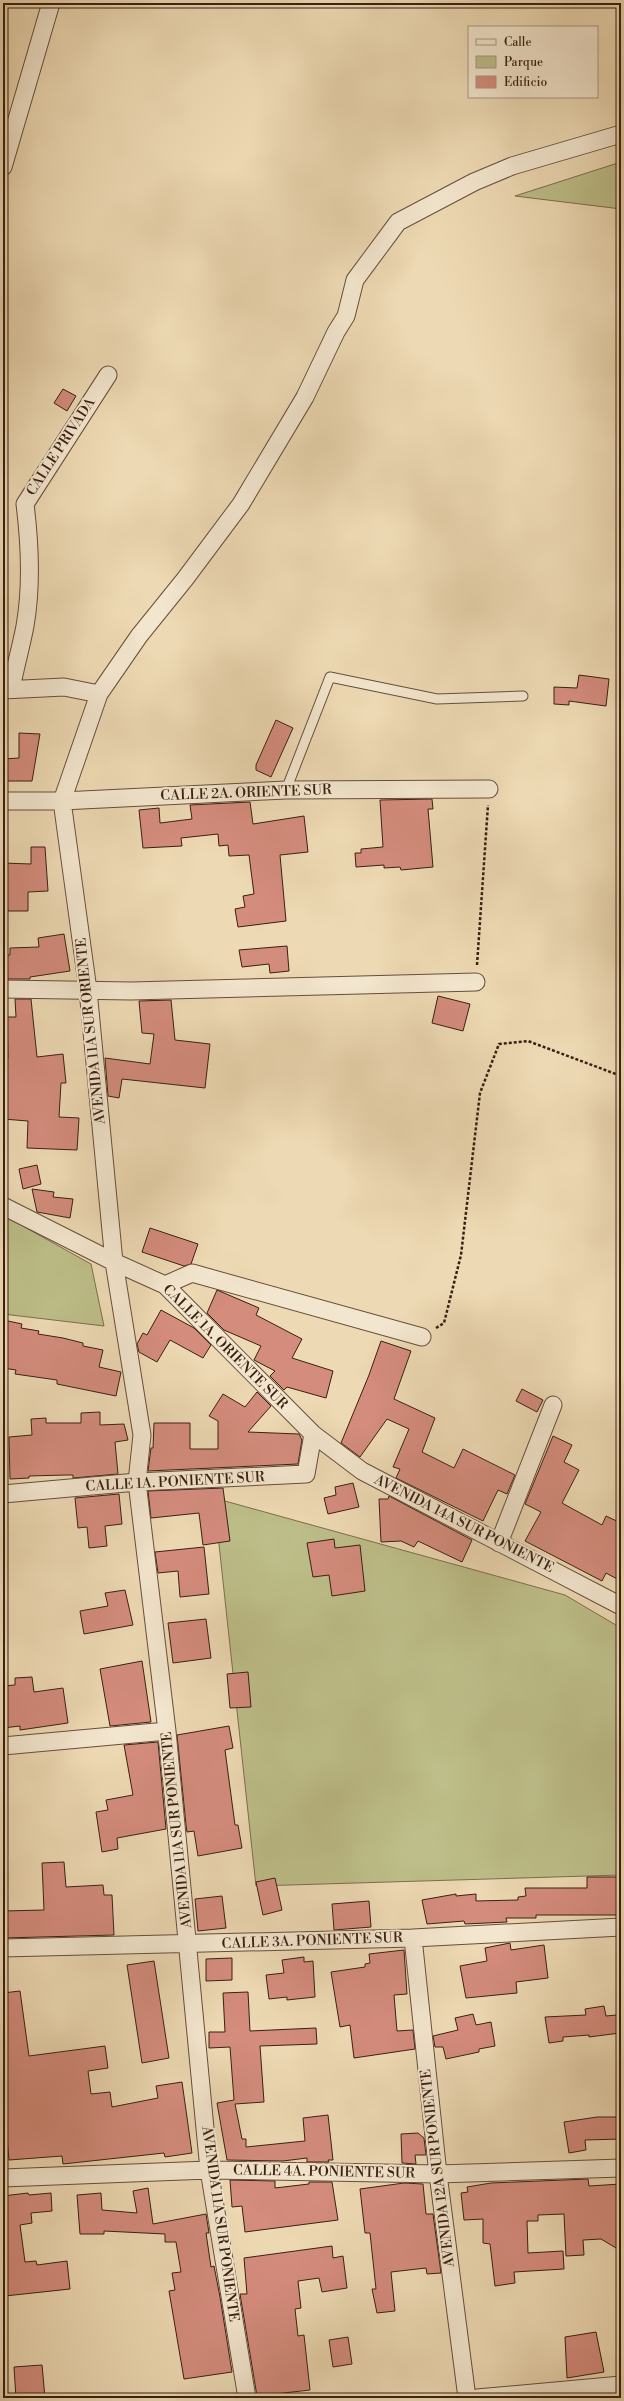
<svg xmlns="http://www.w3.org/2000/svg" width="624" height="2401" viewBox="0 0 624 2401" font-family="'Libre Bodoni',serif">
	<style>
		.green { fill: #bdbe89; stroke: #7c6e4e }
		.building { fill: #d48c7d; stroke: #3a1f12 }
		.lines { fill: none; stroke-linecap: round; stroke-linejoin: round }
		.lane-casing { stroke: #674e3a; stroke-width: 11 }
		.street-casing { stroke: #674e3a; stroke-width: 19 }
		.path { stroke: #3a1f12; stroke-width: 2.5; stroke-dasharray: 3 2; stroke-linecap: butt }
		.lane { stroke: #f3e6ce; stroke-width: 9 }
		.street { stroke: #f3e6ce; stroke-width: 17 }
		.labels { text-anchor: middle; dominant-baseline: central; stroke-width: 4; stroke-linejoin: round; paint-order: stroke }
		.street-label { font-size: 14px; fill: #3a1f12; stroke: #f3e6ce }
	</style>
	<rect width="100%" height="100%" fill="#edd9b3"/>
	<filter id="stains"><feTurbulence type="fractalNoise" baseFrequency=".005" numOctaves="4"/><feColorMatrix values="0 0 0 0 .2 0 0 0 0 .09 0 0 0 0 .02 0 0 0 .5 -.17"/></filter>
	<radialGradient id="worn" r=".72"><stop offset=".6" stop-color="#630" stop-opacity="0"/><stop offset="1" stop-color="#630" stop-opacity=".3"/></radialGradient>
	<path class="green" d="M621 162V209L515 196Z
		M3 1215 91 1264 104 1326 3 1314Z
		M214 1498 565 1595 621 1628V1875L256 1886Z"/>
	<path class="building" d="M63 389 76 396 67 411 54 403Z
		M579 675 609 679 606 706 569 701V705L554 704V687L577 688Z
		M276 720 293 728 271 777 256 770V765Z
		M19 733 40 734 32 781H3V759L19 758Z
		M432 799 433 809H428L433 867 401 870 400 867 384 868V865L356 867 355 853H361V849L383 847 380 800Z
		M250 802 253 824 304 816 308 852 280 855 286 921 238 927 235 909 245 907 243 896 254 894 249 855 229 856 228 845 219 846 218 834 181 838 182 846 143 848 139 810 159 808 160 823 192 819 190 805Z
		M31 847H45L48 891 28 892V911H8L7 904H3V863L31 864Z
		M64 934 70 971 30 977V979H3V955H10V948L39 947 38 938Z
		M287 946 289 971 270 973 269 964 242 967 239 950Z
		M438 996 470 1004 463 1031 432 1023Z
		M15 999H31L37 1057 63 1054 66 1083H61L59 1117 79 1118 77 1150 27 1148 28 1121 3 1119 5 1058H8L7 1017H16Z
		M171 1000 175 1040 210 1044 205 1088 122 1079 119 1098 108 1096 105 1058 150 1064 154 1034 142 1033 139 1001Z
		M37 1165 41 1184 23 1189 19 1169Z
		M32 1189 54 1192 53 1197 73 1199 70 1218 37 1212Z
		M150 1228 198 1244 191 1264 184 1266 142 1252Z
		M217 1290 259 1308 256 1315 302 1339 292 1358 333 1371 326 1398 287 1387 284 1390 270 1376 275 1371 254 1360 261 1346 224 1330 207 1313Z
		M161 1310 194 1328 211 1345 203 1358 170 1340 157 1362 139 1352 137 1344 143 1333 147 1335Z
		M8 1321 22 1324 21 1328 39 1331 38 1334 63 1338 83 1343V1346L103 1350 99 1367 121 1372 116 1396 57 1384V1380L15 1374 16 1370 3 1368 5 1342H3V1322Z
		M381 1341 411 1351 394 1399 435 1418 422 1452 454 1468 463 1449 515 1475 507 1494 498 1490 483 1521 396 1478 400 1469 393 1467 409 1429 387 1419 360 1457 341 1443 369 1375Z
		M522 1389 543 1400 537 1412 516 1401Z
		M257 1392 271 1406 248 1432 299 1434 302 1440 298 1464 148 1471 151 1448H153L154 1423H190V1449H218V1421L209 1416 223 1394 245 1407Z
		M100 1412V1425L124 1424 128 1440 115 1442 118 1474 73 1478V1475H66L29 1476V1478L10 1479 9 1437 32 1435 31 1419 46 1418V1423H81V1413Z
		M553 1436 572 1445 564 1462 579 1470 562 1503 602 1525 606 1516 621 1523V1581L606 1573 602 1581 525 1541 541 1512 525 1504Z
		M353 1483 359 1507 328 1514 324 1498 336 1495 335 1487Z
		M223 1488 230 1541 203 1545 199 1513 151 1518 148 1491Z
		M119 1494 122 1524 105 1526 107 1546 89 1548 87 1527 78 1528 75 1498Z
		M389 1496 472 1540 462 1562 418 1541 414 1547 401 1541 381 1542 379 1499H388Z
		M334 1539 335 1548 360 1545 365 1591 332 1596 329 1575 313 1577 307 1543Z
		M204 1547 209 1594 180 1597 178 1571 158 1573 155 1552Z
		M125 1590 133 1625 84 1634 80 1611 108 1606 105 1593Z
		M206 1619 211 1658 173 1663 168 1623Z
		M142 1661 151 1722 110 1726 100 1669Z
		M248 1672 251 1707 230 1708 227 1674Z
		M32 1677 34 1692 63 1688 68 1723 20 1730V1726L3 1728V1686L15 1685V1678Z
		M229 1726 233 1748 225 1750 235 1825H238L242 1848 198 1856 194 1831 187 1832 186 1825 177 1735Z
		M158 1742 166 1829 117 1838 118 1849 102 1852 96 1812 108 1810 106 1800 133 1795 124 1745Z
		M64 1862 66 1887 103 1885 104 1895H112L114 1935 3 1938V1911L44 1910 42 1863Z
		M587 1877H621V1915H536V1918H506L507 1922 465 1924 464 1921 427 1924 422 1900 456 1894V1896L476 1894V1901L518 1900V1897L526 1896 525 1888H587Z
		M275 1878 282 1910 263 1915 256 1882Z
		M222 1896 226 1928 198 1931 195 1899Z
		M369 1901 371 1927 334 1930 332 1904Z
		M510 1943 511 1950 544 1945 548 1978 516 1982 517 1993 466 1998 460 1966 487 1961 485 1948Z
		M404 1950 407 1994 394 1995 397 2031 413 2030 415 2049 354 2058 350 2025 340 2027 331 1972 365 1967V1964L370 1963 369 1954Z
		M304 1957V1962L313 1961 315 1997 287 2000V1997L269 1999 266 1975 284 1973 282 1960Z
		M232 1958V1980L206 1981V1959Z
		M154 1961 169 2058 142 2063 127 1965Z
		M20 1991 29 2056 105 2046 108 2068 88 2071 91 2094 110 2092 112 2107 158 2098 156 2086 182 2082 192 2153 165 2157 164 2153 63 2164 62 2156 9 2160 3 2096V1993Z
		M248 1992 250 2031 316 2028 317 2044 260 2046 264 2102 235 2104 242 2139H246V2147L305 2141 303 2118 328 2115 333 2160H328L329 2162H307V2158L283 2161 227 2160 217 2103 234 2100 230 2047 209 2048V2032H225L223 1993Z
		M604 2006 606 2016 617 2015 620 2033 589 2037V2035L563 2037V2041L549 2043 545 2017 586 2015 585 2009Z
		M473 2014 476 2025 491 2022 495 2046 479 2049V2052L446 2059 443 2047H435L433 2036 458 2030 455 2018Z
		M597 2117H621V2139L585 2140 586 2150 569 2153 564 2122Z
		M418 2133 424 2138 426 2155H415L416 2164 402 2163 401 2134Z
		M588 2179 589 2186 621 2184V2251L601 2239 583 2240 584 2255 566 2256 564 2214 538 2215V2221H527L528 2253 563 2251 564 2269 514 2272 515 2283 495 2286 490 2244 483 2243V2219L464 2220 461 2193 468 2192 467 2187 491 2183Z
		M230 2180 275 2181V2188L309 2184V2182H332L338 2220 245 2232 242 2206 232 2207Z
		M404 2183 423 2184 426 2214H433L441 2273 427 2274 426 2268 391 2272 395 2311 377 2313 372 2289H376L370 2233H365L360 2189Z
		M148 2188 153 2224 206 2214 209 2233H206L211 2267 214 2266 220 2297 232 2372 184 2379 169 2291 175 2290 172 2273 181 2272 176 2242H165V2234L104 2231V2234H80L77 2195 101 2193 102 2210 137 2213 133 2191Z
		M28 2193 29 2195 51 2193 52 2211 31 2213 32 2223 20 2225 25 2262 36 2261 37 2265 67 2261 70 2289 5 2296 3 2273V2196Z
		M332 2246 333 2258 343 2256 347 2288 322 2292 319 2278 298 2281 301 2308 295 2309 298 2336 304 2335 310 2390 257 2396 240 2294H247L244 2258Z
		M596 2332 604 2372 567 2378 565 2337Z
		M348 2337 352 2364 333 2367 329 2340Z
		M42 2365 45 2398H16L14 2367Z"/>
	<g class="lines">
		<defs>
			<path id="lane" d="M286 790 330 677 437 699 523 696"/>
			<path id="street" d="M3 167 51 3
				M11 689C15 668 21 647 25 626 32 586 30 544 25 504L108 375
				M3 690 64 687 99 694
				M3 801H62L286 790 489 789
				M3 989 131 991 476 982
				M3 1206 114 1262 165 1285 313 1434 362 1471 621 1606
				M165 1285 192 1273 422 1337
				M3 1494 137 1482 306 1474 313 1434
				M499 1543 553 1405
				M3 1746 167 1731
				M413 1938 438 2174 467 2398
				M3 1948 413 1938 621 1927
				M3 2178 209 2170 438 2174 621 2168
				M247 2398 209 2170 167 1731 137 1482 142 1435 114 1262 88 990 62 801 99 694 139 636 185 579 241 504 305 397 336 332 346 316 355 280 398 222 474 182 512 166 621 134
				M477 2398 621 2385"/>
		</defs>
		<use href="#lane" class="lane-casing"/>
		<use href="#street" class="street-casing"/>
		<path class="path" d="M477 965 488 805
			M436 1328 444 1323 461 1255 480 1093 499 1044 528 1041 621 1076"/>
		<use href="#lane" class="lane"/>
		<use href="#street" class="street"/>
	</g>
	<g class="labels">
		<g class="street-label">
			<text transform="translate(61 447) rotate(-57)">CALLE PRIVADA</text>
			<text transform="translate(246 793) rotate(-2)">CALLE 2A. ORIENTE SUR</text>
			<text transform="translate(91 1031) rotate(-96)">AVENIDA 11A SUR ORIENTE</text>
			<text transform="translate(225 1347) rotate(45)">CALLE 1A. ORIENTE SUR</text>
			<text transform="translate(175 1482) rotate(-3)">CALLE 1A. PONIENTE SUR</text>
			<text transform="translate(464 1524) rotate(27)">AVENIDA 14A SUR PONIENTE</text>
			<text transform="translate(177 1830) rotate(-96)">AVENIDA 11A SUR PONIENTE</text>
			<text transform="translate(312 1941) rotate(-2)">CALLE 3A. PONIENTE SUR</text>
			<text transform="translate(438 2168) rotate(-97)">AVENIDA 12A SUR PONIENTE</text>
			<text transform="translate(324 2172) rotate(1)">CALLE 4A. PONIENTE SUR</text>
			<text transform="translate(220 2224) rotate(82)">AVENIDA 11A SUR PONIENTE</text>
		</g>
	</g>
	<rect width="624" height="2401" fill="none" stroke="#edd9b3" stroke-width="16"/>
	<rect x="4" y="4" width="616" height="2393" fill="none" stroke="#3a1f12" stroke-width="2"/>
	<rect x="8" y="8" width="608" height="2385" fill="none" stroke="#3a1f12"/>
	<rect x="468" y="26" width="130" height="72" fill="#f3e6ce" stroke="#a99683"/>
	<rect x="476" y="39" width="20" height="6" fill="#f3e6ce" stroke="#a99683"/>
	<text x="504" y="46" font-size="12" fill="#3a1f12">Calle</text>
	<rect x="476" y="56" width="20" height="12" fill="#bdbe89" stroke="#a99683"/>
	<text x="504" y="66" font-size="12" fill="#3a1f12">Parque</text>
	<rect x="476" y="76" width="20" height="12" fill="#d48c7d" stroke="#a99683"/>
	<text x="504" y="86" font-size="12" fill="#3a1f12">Edificio</text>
	<rect width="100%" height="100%" filter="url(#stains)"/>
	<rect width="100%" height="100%" fill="url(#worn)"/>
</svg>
